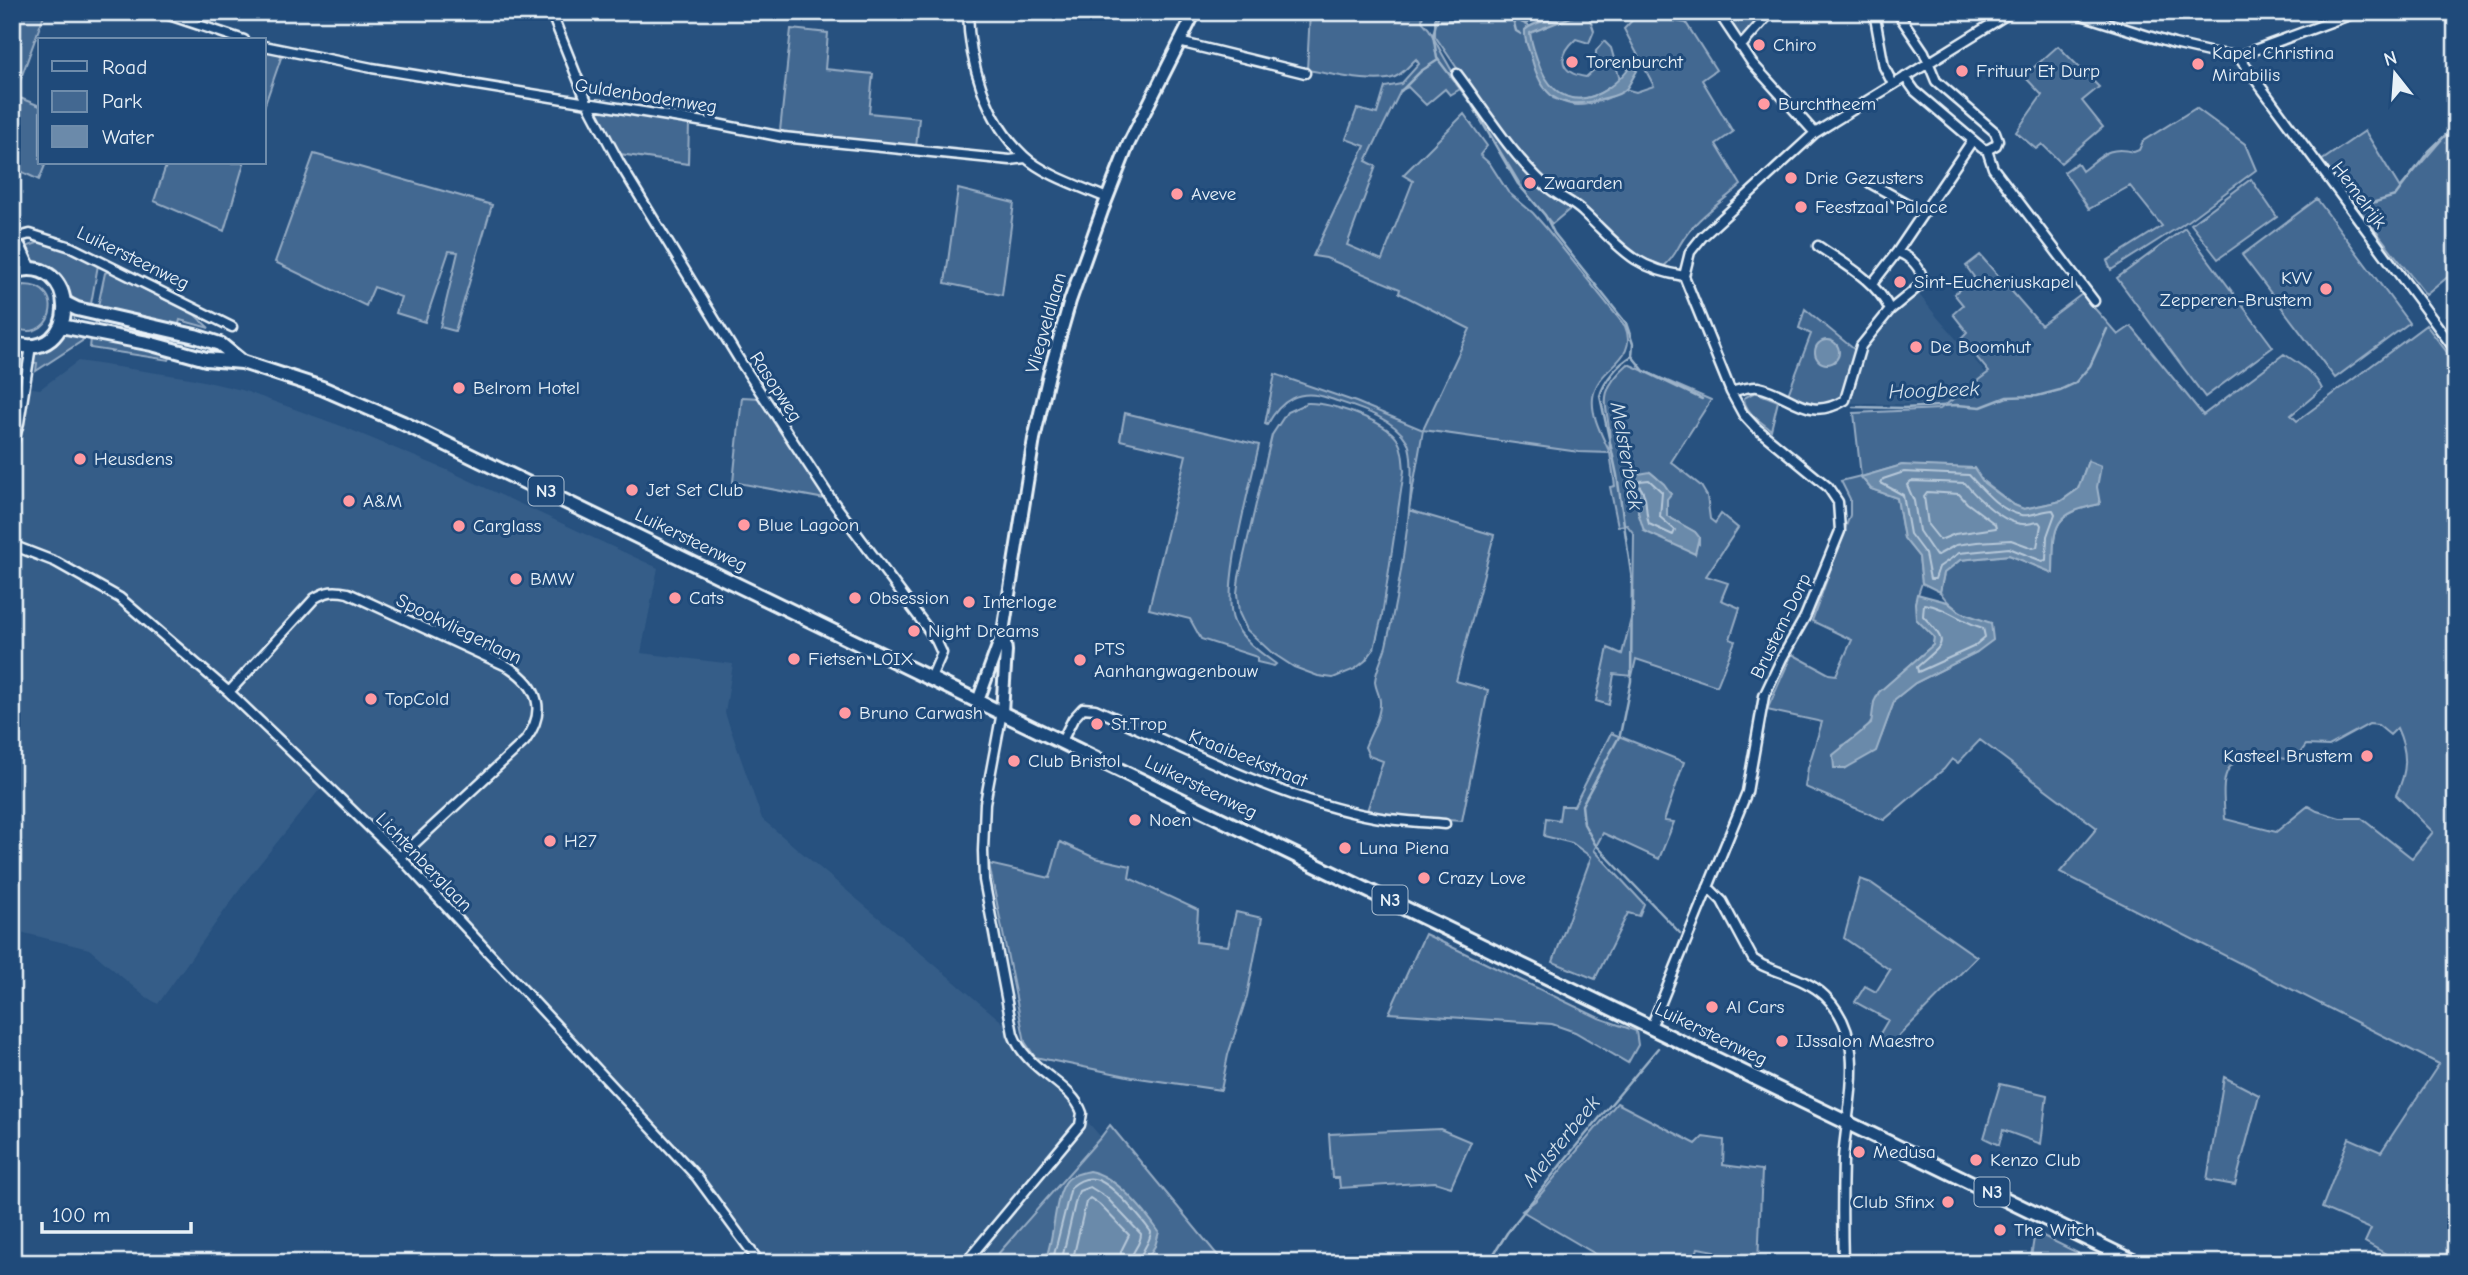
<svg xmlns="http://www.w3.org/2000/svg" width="2468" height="1275" viewBox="0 0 2468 1275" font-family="'Comic Neue',sans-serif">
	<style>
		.built { fill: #355d88 }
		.green { fill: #436891; stroke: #96acc4; stroke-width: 2; fill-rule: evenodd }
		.water { fill: #6b8aaa; stroke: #9db3c9; stroke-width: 2 }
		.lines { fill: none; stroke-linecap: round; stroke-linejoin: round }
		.shore { stroke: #b6c8d9; stroke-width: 2 }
		.stream { stroke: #9db3c9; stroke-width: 2.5 }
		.street-casing { stroke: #e8f1f8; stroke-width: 13 }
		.secondary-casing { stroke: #e8f1f8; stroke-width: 16 }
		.primary-casing { stroke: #e8f1f8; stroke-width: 18 }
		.street { stroke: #1f4a7a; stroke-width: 8 }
		.secondary { stroke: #1f4a7a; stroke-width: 10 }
		.primary { stroke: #1f4a7a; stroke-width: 12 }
		.poi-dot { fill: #ff9aa2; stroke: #1f4a7a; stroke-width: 2.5 }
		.labels { text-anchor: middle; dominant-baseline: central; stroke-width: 6; stroke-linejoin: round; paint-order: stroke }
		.shield { fill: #1f4a7a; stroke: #acbfd2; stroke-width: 2 }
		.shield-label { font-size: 18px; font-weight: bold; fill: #e8f1f8 }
		.poi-label { font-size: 19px; fill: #e8f1f8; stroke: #1f4a7a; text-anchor: start }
		.street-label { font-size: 19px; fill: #e8f1f8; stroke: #1f4a7a }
		.water-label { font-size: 21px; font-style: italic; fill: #d5e2ec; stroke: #1f4a7a }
	</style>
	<rect width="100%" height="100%" fill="#27517f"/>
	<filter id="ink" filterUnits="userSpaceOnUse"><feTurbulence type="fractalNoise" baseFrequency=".0143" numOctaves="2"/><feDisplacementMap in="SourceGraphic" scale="14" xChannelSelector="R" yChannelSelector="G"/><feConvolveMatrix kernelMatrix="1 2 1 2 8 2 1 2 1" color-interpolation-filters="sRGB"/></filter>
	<g filter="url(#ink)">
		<path class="built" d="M1918 293 1937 317 2005 395 1955 403 1922 405 1850 403 1861 360 1868 345 1891 315Z
			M78 361 190 378 242 390 344 427 447 470 658 568 641 653 733 664 725 713 762 819 1007 1026 1014 1052 1071 1103 1100 1136 1110 1125 1224 1263H751L695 1182 419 886 320 789 245 882 158 1004 143 995 89 949 12 930V385L40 389Z"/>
		<path class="green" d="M12 12H45L14 97 12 96Z
			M1310 12H1423L1422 21 1429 29C1463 96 1509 164 1570 209L1552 224 1523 189 1462 88 1450 95 1445 89 1426 105 1408 87 1401 90 1366 161 1376 166 1347 245 1382 260 1413 181 1403 175 1464 114 1487 146 1480 155 1490 164 1508 192 1533 213 1547 229 1625 326C1640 362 1596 366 1593 398 1591 416 1602 435 1609 451 1615 412 1588 399 1628 364L1711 400 1671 462 1701 486 1707 496 1710 519 1715 523 1721 514 1738 528 1706 576 1728 583 1721 600 1740 608 1730 639 1735 641 1717 686 1636 659 1632 676 1614 674 1609 705 1596 701 1608 648 1622 654 1633 611 1634 534 1627 525 1618 526 1610 487 1615 486 1610 453 1579 452 1423 430 1409 510 1494 535 1456 681 1488 690 1462 821 1398 817 1367 811 1383 761 1369 756 1365 747C1370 734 1381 716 1380 702 1380 695 1375 688 1375 681 1376 670 1383 657 1386 646 1395 609 1422 469 1407 441 1392 416 1354 407 1328 398 1299 388 1281 400 1267 425L1265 424 1275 374 1356 402 1423 430 1470 329 1399 293 1400 289 1326 258 1313 256 1365 146 1346 139 1357 109 1377 114 1385 87 1401 84 1419 64 1416 59C1409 65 1404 73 1395 77 1376 85 1328 73 1307 70ZM1650 472C1668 485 1667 494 1666 516L1695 532 1699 537V544L1638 512 1639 495Z
			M1435 12 1518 14 1521 22 1529 26 1525 30 1526 42 1553 98C1558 100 1564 103 1570 104 1586 108 1612 98 1625 89L1636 92 1654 86 1624 29 1638 14 1686 23 1716 70 1702 80 1733 132 1716 144 1741 185C1724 200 1701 215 1687 234 1678 245 1675 258 1664 266L1634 255 1593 216 1547 182 1530 165 1461 74 1435 36Z
			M1584 12H1598L1590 19 1594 31 1589 43 1576 39C1557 56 1559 73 1586 77L1596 68V51L1604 41 1611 48 1620 80C1609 88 1598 96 1585 98 1550 105 1531 60 1530 32Z
			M1721 12H1767L1741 42Z
			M791 29 828 33 825 69 873 74 869 113 919 118 916 148 780 131Z
			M2058 46 2099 87 2082 101 2103 127 2061 163 2042 144 2036 149 2016 132 2042 95 2024 76Z
			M264 50 282 55 264 107Z
			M20 98 40 106V163H46L39 180 12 167V120Z
			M593 107 689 123 688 164 620 154Z
			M2196 108 2245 144 2256 170 2182 225 2111 270 2107 261 2162 226 2130 186 2089 209 2064 172 2077 163 2082 171C2102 156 2108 145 2134 152L2139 150 2143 141Z
			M2456 123V270L2426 295 2321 161 2365 131 2400 188Z
			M314 154 492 205 455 331 440 327 458 252 449 251 425 322 396 313 401 297 374 287 366 306 275 262Z
			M167 163H244L224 231 154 201Z
			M2251 179 2277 217 2218 259 2191 224Z
			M958 189 1014 203 1002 295 945 283Z
			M2317 199 2409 323 2335 378 2242 255Z
			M2185 228 2273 347 2205 397 2117 278Z
			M43 241 65 248 98 265 91 304 83 303 80 306C69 297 65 284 54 275 42 265 31 262 23 248Z
			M1980 255 2041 325 2082 294 2118 335 2131 326 2203 415 2284 354C2299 364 2314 372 2322 389L2291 415 2297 421 2426 325 2456 364V1263H2402L2365 1242 2371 1229 2322 1208 2349 1138 2381 1152 2439 1064 2060 872 2097 828 1980 740 1958 763 1952 759 1944 769 1884 820 1805 787 1808 768 1822 722 1767 710 1792 654 1829 674 1836 675 1852 640 1812 621 1850 515V499L1841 481 1861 476 1854 413 1940 409 1989 372 1961 338 1967 332 1953 314 1963 305 1954 294 1974 277 1966 266ZM2088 461 2100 504C2050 514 2054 527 2053 573L2009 555 1960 560 1944 573 1940 592C1953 611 1970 618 1991 623L1977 652 1915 683 1895 699 1881 737 1846 768 1842 746C1855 739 1871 730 1874 714 1876 706 1875 700 1879 692L1933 645 1934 638 1915 603 1922 583 1919 557 1904 538 1897 498 1871 489 1861 477 1902 465 1984 482 2014 505 2023 509 2061 501 2078 489ZM2369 724 2378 725 2390 735 2397 728C2408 752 2408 771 2396 795L2433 832 2412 858 2361 818H2340L2317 811 2308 806 2276 832 2225 819C2223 787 2217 754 2262 756 2273 756 2284 759 2295 760L2306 745 2329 746Z
			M109 271 195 315 209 328 180 320 178 327 107 311V308L98 306 105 273Z
			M24 285C69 285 51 349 12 326V290Z
			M1805 309 1855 350 1844 394C1826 410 1807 403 1787 397L1811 334 1799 328Z
			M96 321 160 334 162 338 95 325Z
			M76 332V336L84 337 82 341 36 371 37 363 31 362C36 346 60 334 76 332Z
			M91 339 148 348 170 358 169 360 90 348Z
			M17 378H22L12 434V408Z
			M1755 392 1778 401 1771 430C1760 421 1745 412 1744 398Z
			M742 397 760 398 825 499 733 482Z
			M1307 403C1329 402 1384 420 1397 439 1403 449 1403 460 1404 471L1382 616 1374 649 1365 661 1355 669 1333 678 1318 676 1294 667 1271 652 1247 630 1239 613 1237 593 1239 577 1272 435 1287 412Z
			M1125 413 1259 445C1251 483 1220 590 1234 622 1242 640 1261 653 1276 664L1274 666 1257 662V657L1201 639 1190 619 1149 609 1186 455 1120 440Z
			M1611 733 1684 762 1664 821 1674 822 1659 859 1603 833 1594 850 1644 904 1639 916 1628 913 1595 979 1553 962 1591 857 1572 843 1544 836 1546 818 1559 820 1561 806H1574Z
			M1060 842 1095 858 1131 866 1129 878 1198 910 1196 942 1228 946 1236 912 1262 918 1247 996 1228 1055 1221 1090 1132 1077 1035 1057 1025 1042 989 864 1050 878Z
			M1860 879 1871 883 1977 957 1895 1040 1878 1037 1888 1020 1855 1002 1865 986 1876 992 1890 970 1844 938Z
			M1425 934 1599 1018 1636 1031 1638 1045 1628 1063 1575 1032 1552 1024 1389 1013Z
			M2224 1077 2259 1095 2235 1185 2207 1180Z
			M2000 1084 2047 1095 2041 1144 2003 1130 1999 1145 1984 1138Z
			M1617 1103 1696 1144 1703 1137 1724 1140 1723 1165 1762 1170 1758 1263H1710L1715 1251 1698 1248 1693 1263H1611L1522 1211 1535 1201Z
			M1110 1125 1224 1263H990L1101 1137Z
			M1440 1129 1471 1142 1451 1187 1435 1182 1340 1188 1339 1178H1332L1329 1134Z
			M2035 1232 2078 1253V1263H2030Z"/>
		<path class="water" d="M1518 12H1546L1526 24 1521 22Z
			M1571 12H1584L1530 33C1531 42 1534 50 1537 59 1556 116 1601 106 1631 65L1637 71C1633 77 1630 84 1626 89 1620 96 1608 97 1601 99 1559 112 1541 96 1531 56 1528 47 1524 39 1525 30 1536 20 1557 19 1571 12Z
			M1815 352a12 12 0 1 1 24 0a12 12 0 1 1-24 0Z
			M2088 461 2101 466 2097 487 2100 504C2050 514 2054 527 2053 573L2009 555 1960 560 1944 573 1940 592 1922 583 1919 557 1904 538 1897 498 1871 489 1861 477 1902 465 1974 468 1984 483 2014 505 2024 509 2061 501 2078 489Z
			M1650 472 1664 484 1671 494 1667 499V516L1695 532 1699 537 1695 554 1644 531 1638 512 1639 495 1626 486 1633 475Z
			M1917 594 1947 602 1960 612 1991 623 1993 640 1977 652 1915 683 1895 699 1876 751 1846 768H1834L1833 755 1871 724 1874 702 1879 692 1933 645 1934 637 1916 619 1915 603Z
			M1089 1171C1115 1175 1144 1210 1159 1232L1155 1246 1144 1263H1044C1055 1240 1053 1202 1065 1183 1070 1175 1080 1173 1089 1171Z"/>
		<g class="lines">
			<path class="shore" d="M1904 472 1969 475C1982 489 2000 511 2021 515 2030 517 2043 510 2053 510L2055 514 2047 536 2046 560 2042 561 2009 548 1959 553 1939 567 1935 579H1930L1925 554 1910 534 1903 495 1881 483 1883 479Z
				M1649 480 1662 492 1660 517 1675 530 1673 535 1649 524C1644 508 1649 497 1638 484L1640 481Z
				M1911 481 1965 483C1976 497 2004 524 2023 524 2029 525 2034 522 2039 522L2041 525 2037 547 2033 548 2011 540 1977 542 1956 545 1936 556 1919 531 1914 501 1907 485Z
				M1927 492 1959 494 1967 503 1995 524 1996 528 1955 534 1940 540 1928 525 1924 496Z
				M1924 604C1946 607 1962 622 1983 628L1985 637 1973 647 1918 672 1917 667C1945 642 1950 645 1923 616Z
				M1052 1263 1071 1187C1078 1181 1088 1176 1098 1180 1114 1186 1141 1218 1151 1232 1150 1244 1140 1251 1139 1263
				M1061 1263 1076 1199 1079 1191 1090 1187 1106 1197 1141 1234C1141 1245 1131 1251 1130 1263
				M1072 1263 1086 1202 1090 1198 1099 1204 1129 1235 1121 1251 1120 1263"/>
			<path class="stream" d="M1439 12 1433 35 1437 58 1471 103 1518 184 1545 215 1554 233 1626 323 1633 344 1632 356
				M1436 21 1509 18 1513 19 1516 31 1521 34
				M1401 91 1421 71 1438 60
				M2362 206 2395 196 2429 151 2456 125
				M1632 356C1618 364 1604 381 1600 396L1617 475 1632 580 1631 681 1620 735 1582 805 1584 824 1595 844 1680 933
				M1632 356 1644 371 1702 399
				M1853 407 1904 408 1957 405 1981 407 2007 397 2037 396 2060 390 2075 383 2090 366 2107 329
				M1492 1257 1507 1233 1566 1158 1658 1048"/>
			<defs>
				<path id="street" d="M160 12 244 40
					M551 12 587 102 620 164 740 361 831 499 936 640 942 653 931 678
					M968 12C969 63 986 121 1024 156 1044 175 1082 187 1107 198
					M1667 12 1681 16 1685 12
					M1718 12 1752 63 1815 133
					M1874 12 1884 67 1893 84
					M1897 12 1924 52 1936 81 1995 132 1998 140 1996 145 1987 150 1982 148 1915 91 1905 77
					M2072 12 2174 44 2213 53 2238 56 2358 12
					M1179 42 1305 73
					M264 46 372 68 717 124 783 137 1010 160 1025 158
					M1740 47 1771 12
					M2238 56 2456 351
					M1457 74C1485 111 1510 153 1544 184 1556 196 1572 201 1583 212 1619 245 1631 268 1684 276
					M1987 150 1993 168 2094 301
					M1870 183 1924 213
					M12 239 30 234 71 247 232 327
					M1818 246C1844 264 1876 280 1890 310
					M1897 252 1972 141
					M12 379 16 345
					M1731 392C1739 390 1749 386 1758 387 1792 394 1807 423 1845 400L1861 346 1890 310 1923 283C1922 268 1911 257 1897 252L1872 284
					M12 448 19 423 31 346
					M12 545 56 562 120 598 229 692 320 779 400 857 696 1176 760 1263
					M229 692 315 598C327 591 334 590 348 593L509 667C539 687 547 711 525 741L400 857
					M1062 741 1073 719 1083 708 1095 709C1181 747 1283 801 1375 817 1398 821 1422 822 1445 824
					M1708 887 1722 901 1753 959 1762 965C1782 974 1809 980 1825 996 1870 1040 1846 1106 1843 1160 1842 1194 1842 1229 1843 1263
					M1651 1027 1747 792 1764 696 1782 658 1805 617 1840 531 1838 502 1828 487 1755 427 1743 414 1731 392 1684 276 1690 252 1702 237 1815 133 2011 12
					M965 1263 1080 1125 1082 1113C1072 1083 1026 1071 1013 1034L984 880 983 851 985 803 1002 712"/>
				<path id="secondary" d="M12 237 20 247 30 269
					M978 701 1003 632 1034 439 1049 374 1070 301 1102 211 1128 145 1195 12
					M1002 712 1006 651 1004 634"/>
				<path id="primary" d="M12 272C82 249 81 367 12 343
					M65 303 77 309 195 336 220 344 242 362
					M61 326 152 344 206 359 242 362 322 388 403 423 2137 1263"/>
			</defs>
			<use href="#street" class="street-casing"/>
			<use href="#secondary" class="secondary-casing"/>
			<use href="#primary" class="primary-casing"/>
			<use href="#street" class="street"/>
			<use href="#secondary" class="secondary"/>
			<use href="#primary" class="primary"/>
		</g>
	</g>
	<g class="poi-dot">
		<circle cx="1759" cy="45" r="7"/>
		<circle cx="1572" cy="62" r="7"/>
		<circle cx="2198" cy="64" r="7"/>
		<circle cx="1962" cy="71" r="7"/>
		<circle cx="1764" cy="104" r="7"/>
		<circle cx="1791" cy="178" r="7"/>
		<circle cx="1530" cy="183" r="7"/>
		<circle cx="1177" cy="194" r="7"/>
		<circle cx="1801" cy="207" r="7"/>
		<circle cx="1900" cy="282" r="7"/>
		<circle cx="2326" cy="289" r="7"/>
		<circle cx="1916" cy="347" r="7"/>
		<circle cx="459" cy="388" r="7"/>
		<circle cx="80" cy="459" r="7"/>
		<circle cx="632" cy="490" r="7"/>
		<circle cx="349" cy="501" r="7"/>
		<circle cx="744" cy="525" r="7"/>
		<circle cx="459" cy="526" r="7"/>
		<circle cx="516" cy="579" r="7"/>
		<circle cx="675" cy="598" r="7"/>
		<circle cx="855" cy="598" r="7"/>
		<circle cx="969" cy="602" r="7"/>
		<circle cx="914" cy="631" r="7"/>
		<circle cx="794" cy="659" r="7"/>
		<circle cx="1080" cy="660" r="7"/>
		<circle cx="371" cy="699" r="7"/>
		<circle cx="845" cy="713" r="7"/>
		<circle cx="1097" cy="724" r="7"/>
		<circle cx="2367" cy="756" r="7"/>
		<circle cx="1014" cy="761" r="7"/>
		<circle cx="1135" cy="820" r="7"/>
		<circle cx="550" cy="841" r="7"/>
		<circle cx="1345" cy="848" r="7"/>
		<circle cx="1424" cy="878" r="7"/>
		<circle cx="1712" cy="1007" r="7"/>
		<circle cx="1782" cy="1041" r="7"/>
		<circle cx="1859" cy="1152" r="7"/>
		<circle cx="1976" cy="1160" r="7"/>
		<circle cx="1948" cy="1202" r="7"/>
		<circle cx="2000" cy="1230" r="7"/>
	</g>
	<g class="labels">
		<g class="shield">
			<rect x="528.5" y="476.5" width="35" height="29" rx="5"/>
			<rect x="1372.5" y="885.5" width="35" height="29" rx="5"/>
			<rect x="1974.5" y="1177.5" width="35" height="29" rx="5"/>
		</g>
		<g class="shield-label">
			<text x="546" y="491">N3</text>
			<text x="1390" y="900">N3</text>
			<text x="1992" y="1192">N3</text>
		</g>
		<g class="poi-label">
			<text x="1773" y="45">Chiro</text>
			<text x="2212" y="53">Kapel Christina<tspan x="2212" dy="22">Mirabilis</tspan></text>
			<text x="1586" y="62">Torenburcht</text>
			<text x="1976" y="71">Frituur Et Durp</text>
			<text x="1778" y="104">Burchtheem</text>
			<text x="1805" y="178">Drie Gezusters</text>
			<text x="1544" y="183">Zwaarden</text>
			<text x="1191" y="194">Aveve</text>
			<text x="1815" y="207">Feestzaal Palace</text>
			<text x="2312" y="278" text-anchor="end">KVV<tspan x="2312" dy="22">Zepperen-Brustem</tspan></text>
			<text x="1914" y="282">Sint-Eucheriuskapel</text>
			<text x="1930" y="347">De Boomhut</text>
			<text x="473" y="388">Belrom Hotel</text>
			<text x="94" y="459">Heusdens</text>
			<text x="646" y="490">Jet Set Club</text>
			<text x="363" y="501">A&amp;M</text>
			<text x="758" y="525">Blue Lagoon</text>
			<text x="473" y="526">Carglass</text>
			<text x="530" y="579">BMW</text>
			<text x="689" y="598">Cats</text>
			<text x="869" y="598">Obsession</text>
			<text x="983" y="602">Interloge</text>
			<text x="928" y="631">Night Dreams</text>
			<text x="1094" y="649">PTS<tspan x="1094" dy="22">Aanhangwagenbouw</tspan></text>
			<text x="808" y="659">Fietsen LOIX</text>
			<text x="385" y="699">TopCold</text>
			<text x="859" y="713">Bruno Carwash</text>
			<text x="1111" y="724">St.Trop</text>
			<text x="2353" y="756" text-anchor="end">Kasteel Brustem</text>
			<text x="1028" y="761">Club Bristol</text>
			<text x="1149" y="820">Noen</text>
			<text x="564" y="841">H27</text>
			<text x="1359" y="848">Luna Piena</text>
			<text x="1438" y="878">Crazy Love</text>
			<text x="1726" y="1007">Al Cars</text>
			<text x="1796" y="1041">IJssalon Maestro</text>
			<text x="1873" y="1152">Medusa</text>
			<text x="1990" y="1160">Kenzo Club</text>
			<text x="1934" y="1202" text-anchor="end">Club Sfinx</text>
			<text x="2014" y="1230">The Witch</text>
		</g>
		<g class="street-label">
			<text transform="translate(646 96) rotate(9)">Guldenbodemweg</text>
			<text transform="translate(2359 195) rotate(53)">Hemelrijk</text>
			<text transform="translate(133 258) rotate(26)">Luikersteenweg</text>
			<text transform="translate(1046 323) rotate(-74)">Vliegveldlaan</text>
			<text transform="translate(776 387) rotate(57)">Rasopweg</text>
			<text transform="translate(691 540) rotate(26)">Luikersteenweg</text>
			<text transform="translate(1781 626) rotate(-64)">Brustem-Dorp</text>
			<text transform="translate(459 629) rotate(26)">Spookvliegerlaan</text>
			<text transform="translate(1248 758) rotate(22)">Kraaibeekstraat</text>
			<text transform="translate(1201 787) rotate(26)">Luikersteenweg</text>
			<text transform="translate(424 862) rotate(46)">Lichtenberglaan</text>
			<text transform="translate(1711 1034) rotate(26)">Luikersteenweg</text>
		</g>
		<g class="water-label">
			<text transform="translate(1934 390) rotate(-2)">Hoogbeek</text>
			<text transform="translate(1627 456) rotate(80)">Melsterbeek</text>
			<text transform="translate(1561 1141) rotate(-51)">Melsterbeek</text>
		</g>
	</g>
	<rect width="2468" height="1275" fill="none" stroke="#1f4a7a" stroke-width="42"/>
	<rect x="21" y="21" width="2426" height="1233" fill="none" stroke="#e8f1f8" stroke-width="2.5" filter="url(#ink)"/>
	<rect x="38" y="38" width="228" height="126" fill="#1f4a7a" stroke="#6f8dac" stroke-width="2"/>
	<rect x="52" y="61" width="35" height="10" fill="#1f4a7a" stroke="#6f8dac" stroke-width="2"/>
	<text x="102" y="74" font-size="21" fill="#e8f1f8">Road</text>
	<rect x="52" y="91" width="35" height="21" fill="#436891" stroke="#6f8dac" stroke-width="2"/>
	<text x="102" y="108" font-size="21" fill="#e8f1f8">Park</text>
	<rect x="52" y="126" width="35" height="21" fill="#6b8aaa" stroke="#6f8dac" stroke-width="2"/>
	<text x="102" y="144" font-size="21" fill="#e8f1f8">Water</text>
	<g transform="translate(2395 74) rotate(343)" stroke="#1f4a7a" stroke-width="5" paint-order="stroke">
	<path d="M0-5L12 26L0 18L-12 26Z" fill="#e8f1f8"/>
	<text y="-10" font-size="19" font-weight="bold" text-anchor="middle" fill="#e8f1f8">N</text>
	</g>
	<path d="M42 1222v10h149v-10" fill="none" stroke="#e8f1f8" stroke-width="3.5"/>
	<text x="52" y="1222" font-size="21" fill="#e8f1f8" stroke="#1f4a7a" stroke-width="5" paint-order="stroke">100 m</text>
</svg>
